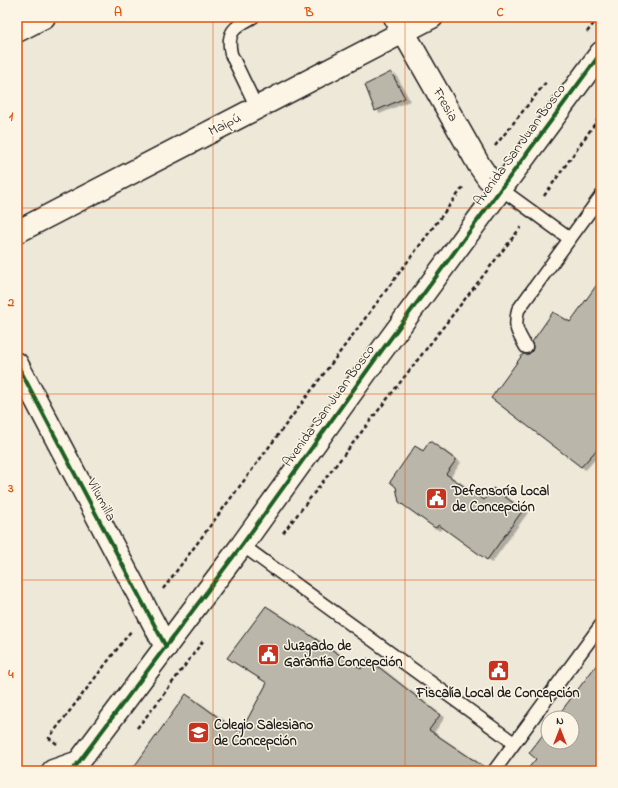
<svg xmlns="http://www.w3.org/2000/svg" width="618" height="788" viewBox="0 0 618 788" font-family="'Indie Flower',sans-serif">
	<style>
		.building { fill: #bab6aa; stroke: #1c1c1c; filter: url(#shadow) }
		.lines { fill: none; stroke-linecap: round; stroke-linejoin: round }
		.lane-casing { stroke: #1c1c1c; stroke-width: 15 }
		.street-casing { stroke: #1c1c1c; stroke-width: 25 }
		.secondary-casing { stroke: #1c1c1c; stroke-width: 25 }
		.primary-casing { stroke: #1c1c1c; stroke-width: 25 }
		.path { stroke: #1c1c1c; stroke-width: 2.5; stroke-dasharray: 4 3; stroke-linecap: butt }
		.lane { stroke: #fcf5e5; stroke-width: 12 }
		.street { stroke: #fcf5e5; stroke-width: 22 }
		.secondary { stroke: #fcf5e5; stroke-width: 22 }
		.primary { stroke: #fcf5e5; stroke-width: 22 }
		.cycleway-casing { stroke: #fcf5e5; stroke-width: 6 }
		.cycleway { stroke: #1b5e20; stroke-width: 4 }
		.grid { fill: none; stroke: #de560d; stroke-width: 1; stroke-opacity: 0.55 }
		.labels { text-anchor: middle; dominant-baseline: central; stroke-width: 3; stroke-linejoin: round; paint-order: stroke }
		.street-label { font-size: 14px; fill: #1c1c1c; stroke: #fcf5e5 }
		.poi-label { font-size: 14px; font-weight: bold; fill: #1c1c1c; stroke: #fcf5e5; text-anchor: start }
		.neatline { fill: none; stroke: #de560d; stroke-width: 1.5 }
		.grid-label { font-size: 13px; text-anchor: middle; font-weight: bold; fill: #de560d }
	</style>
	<defs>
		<filter id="shadow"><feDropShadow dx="4.5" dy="2.5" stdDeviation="0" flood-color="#0004"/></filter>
	</defs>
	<rect width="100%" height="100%" fill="#eee8d9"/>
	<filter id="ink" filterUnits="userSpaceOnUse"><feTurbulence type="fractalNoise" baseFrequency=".025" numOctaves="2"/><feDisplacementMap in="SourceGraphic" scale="8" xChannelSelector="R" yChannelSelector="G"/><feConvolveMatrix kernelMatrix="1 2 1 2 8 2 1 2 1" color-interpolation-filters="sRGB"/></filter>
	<g filter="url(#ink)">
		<path class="building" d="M391 72 405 98 375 111 365 85Z
			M601 279V445L581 467 491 398 523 354H529L532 351 533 347 532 342 553 312 570 322Z
			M430 441 456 460 446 474 484 500 493 488 523 510 487 560 439 525 435 528 399 502 396 487 390 482 415 446 423 451Z
			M266 606 361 669 367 658 440 715 429 730 487 769V771H131L186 694 240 733 267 683 227 658Z
			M601 659V771H526L536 759 529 753 548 728V742H572V718H556Z"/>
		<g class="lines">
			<defs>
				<path id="lane" d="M253 17C235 27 226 31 231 54L257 108
					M501 189 570 239
					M526 347C517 331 514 329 518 310L601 196
					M242 545 514 743
					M494 771 601 625"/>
				<path id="street" d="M17 31 44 17"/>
				<path id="secondary" d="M395 17 479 165 488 178 501 189
					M17 232 432 17
					M17 364 166 647
					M53 771 79 762"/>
				<path id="primary" d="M72 771 242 545 374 361 601 53"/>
			</defs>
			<use href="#lane" class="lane-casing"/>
			<use href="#street" class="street-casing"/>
			<use href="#secondary" class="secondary-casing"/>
			<use href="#primary" class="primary-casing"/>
			<path class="path" d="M587 32 599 17
				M495 146 547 81
				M544 196 601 115
				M283 533 521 227
				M163 589 464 186
				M137 728 158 702 203 641
				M57 744 49 738 131 631"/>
			<use href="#lane" class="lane"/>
			<use href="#street" class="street"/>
			<use href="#secondary" class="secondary"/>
			<use href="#primary" class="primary"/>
			<defs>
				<path id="cycleway" d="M17 364 166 647
					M72 771 242 545 374 361 601 53"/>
			</defs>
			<use href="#cycleway" class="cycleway-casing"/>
			<use href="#cycleway" class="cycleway"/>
		</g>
	</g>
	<path class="grid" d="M213 17V771M405 17V771M17 208H601M17 394H601M17 580H601"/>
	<defs>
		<symbol id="civic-square" viewBox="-11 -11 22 22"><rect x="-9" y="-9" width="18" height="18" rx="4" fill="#c8321e" stroke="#fcf5e5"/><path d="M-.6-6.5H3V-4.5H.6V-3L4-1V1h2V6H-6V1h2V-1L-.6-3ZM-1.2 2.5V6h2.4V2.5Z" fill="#fff"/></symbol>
		<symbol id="school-square" viewBox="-11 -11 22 22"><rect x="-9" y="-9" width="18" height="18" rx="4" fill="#c8321e" stroke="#fcf5e5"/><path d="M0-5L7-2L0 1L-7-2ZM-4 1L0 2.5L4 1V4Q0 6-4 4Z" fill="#fff"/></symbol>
	</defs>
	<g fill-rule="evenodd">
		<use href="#civic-square" x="424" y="486" width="25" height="25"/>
		<use href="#civic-square" x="256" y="642" width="25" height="25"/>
		<use href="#civic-square" x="486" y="658" width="25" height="25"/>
		<use href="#school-square" x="186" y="720" width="25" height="25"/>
	</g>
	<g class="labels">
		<g class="street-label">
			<text transform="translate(445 105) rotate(60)">Fresia</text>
			<text transform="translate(225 125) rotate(-27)">Maipú</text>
			<text transform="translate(520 145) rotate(-54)">Avenida San Juan Bosco</text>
			<text transform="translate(329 406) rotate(-54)">Avenida San Juan Bosco</text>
			<text transform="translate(101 500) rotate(62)">Vilumilla</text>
		</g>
		<g class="poi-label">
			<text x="452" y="491">Defensoría Local<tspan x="452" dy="16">de Concepción</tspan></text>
			<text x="284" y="646">Juzgado de<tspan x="284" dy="16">Garantía Concepción</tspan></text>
			<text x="498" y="693" text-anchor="middle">Fiscalía Local de Concepción</text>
			<text x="214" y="725">Colegio Salesiano<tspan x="214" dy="16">de Concepción</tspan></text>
		</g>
	</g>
	<rect width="618" height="788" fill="none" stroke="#fcf5e5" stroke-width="44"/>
	<g transform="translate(560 730)"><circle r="19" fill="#fcf5e5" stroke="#a29e95"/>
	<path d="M0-3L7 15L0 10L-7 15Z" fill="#c8321e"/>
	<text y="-6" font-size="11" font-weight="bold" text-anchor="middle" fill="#1c1c1c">N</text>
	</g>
	<rect x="22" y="22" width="574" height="744" class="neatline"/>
	<g class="grid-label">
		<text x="118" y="16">A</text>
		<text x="309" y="16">B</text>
		<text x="500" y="16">C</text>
		<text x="11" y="120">1</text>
		<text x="11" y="306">2</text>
		<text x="11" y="492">3</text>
		<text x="11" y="678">4</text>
	</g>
</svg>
